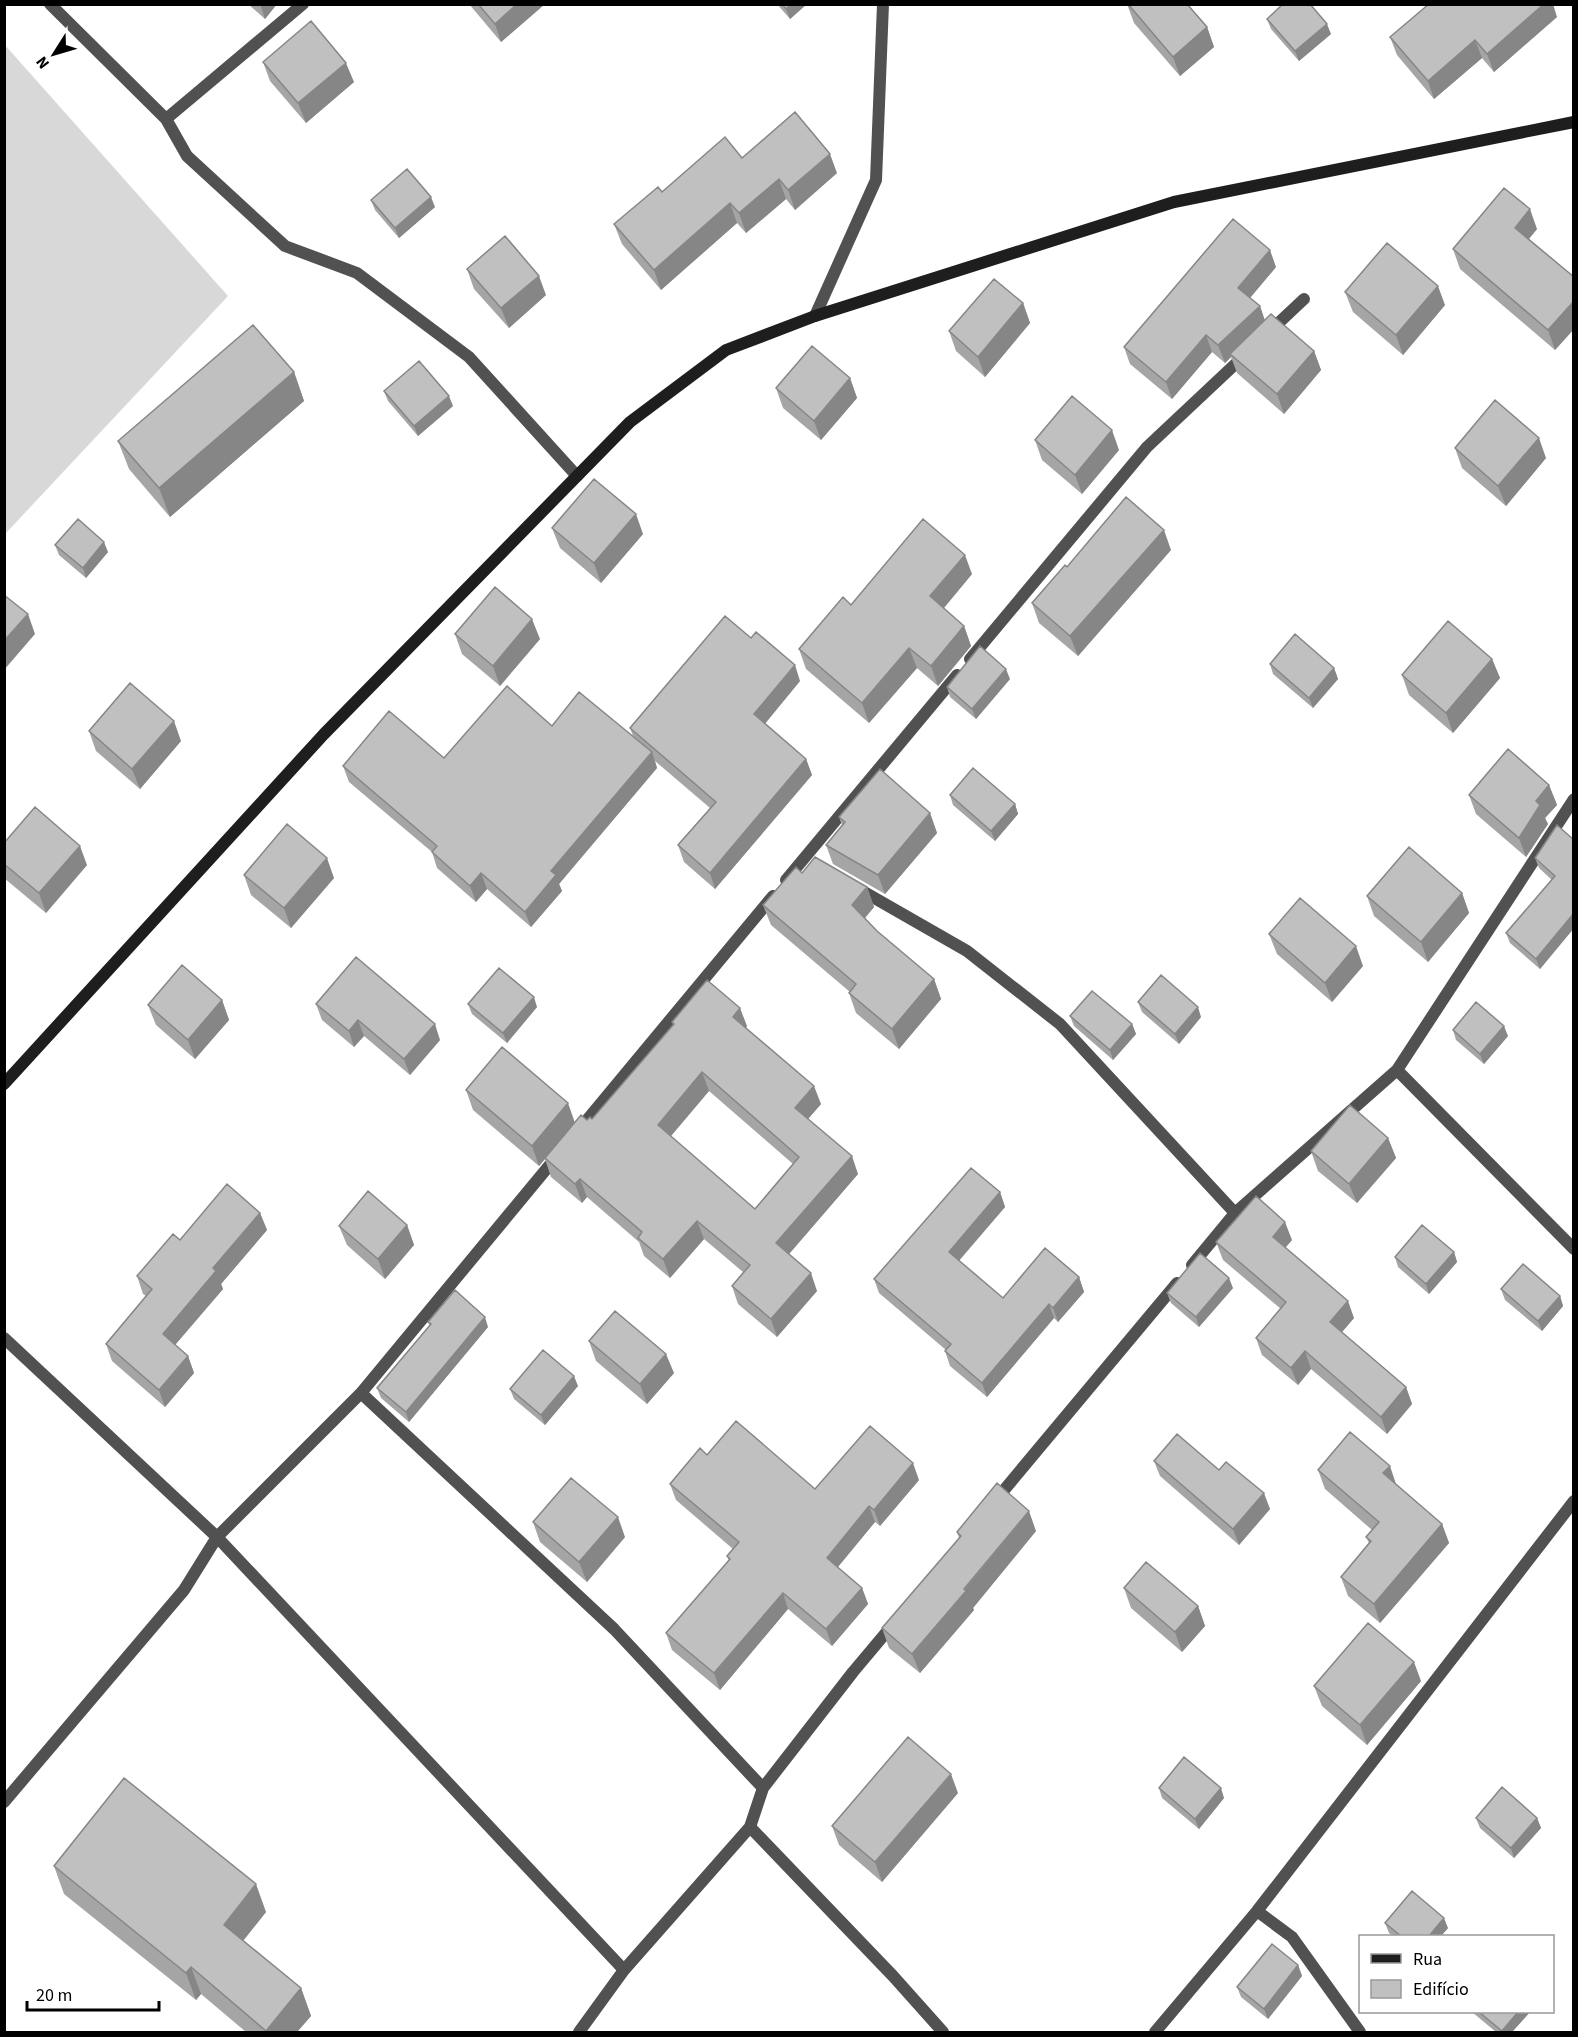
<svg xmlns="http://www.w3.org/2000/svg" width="1578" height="2037" viewBox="0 0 1578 2037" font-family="'Source Sans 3',sans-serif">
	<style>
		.pitch { fill: #d8d8d8 }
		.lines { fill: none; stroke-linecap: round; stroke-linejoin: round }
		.minor { stroke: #515151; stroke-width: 12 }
		.secondary { stroke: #1e1e1e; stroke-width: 12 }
		.wall { fill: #a5a5a5; fill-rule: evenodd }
		.shaded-wall { fill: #868686 }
		.building { fill: #c0c0c0; stroke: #868686; stroke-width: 1.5; fill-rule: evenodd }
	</style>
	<rect width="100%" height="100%" fill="#fff"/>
	<path class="pitch" d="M4 44 228 296 5 534H4Z"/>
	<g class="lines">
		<path class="minor" d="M50 4 166 119 187 156 285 246 357 273 469 357 577 476
			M166 119 303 4
			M815 316 876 180 883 4
			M1269 332 1304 299
			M970 659 1147 447 1246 354
			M786 880 957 675
			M857 888 967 951 1060 1024 1235 1213
			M1397 1070 1574 1249
			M577 1132 773 896
			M1192 1265 1235 1213 1397 1070 1574 799
			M4 1338 217 1537 624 1970
			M361 1393 614 1629 763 1788
			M994 1502 1177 1283
			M4 1802 184 1590 217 1537 361 1393 558 1155
			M750 1827 893 1976 943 2032
			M1257 1911 1292 1937 1360 2032
			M579 2032 624 1970 750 1827 763 1788 853 1672 895 1622
			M1155 2032 1257 1911 1574 1501"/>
		<path class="secondary" d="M4 1084 324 734 630 422 726 350 815 316 1174 202 1574 122"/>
	</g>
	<path class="wall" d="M248 4H277L265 19Z
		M469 4H545L501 42Z
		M777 4H807L790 19Z
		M1127 4H1187L1207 27 1214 47 1180 76 1134 23Z
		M1557 17 1494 72 1482 58 1434 99 1397 55 1390 37Z
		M1267 19 1331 34 1299 61 1271 29Z
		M263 62 354 82 306 123 270 81Z
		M742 158 837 173 795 210 786 199 746 233 737 223 661 290 622 244 614 224 662 192Z
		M371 200 435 207 399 238 375 210Z
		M1537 229 1529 239 1574 277V329L1555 350 1460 269 1453 249Z
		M1276 267 1250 298 1260 306 1265 321 1314 351 1321 370 1284 414 1237 373 1231 357 1225 363 1212 352 1172 399 1130 364 1124 347Z
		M467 269 546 295 509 328 474 289Z
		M1345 292 1445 305 1403 355 1353 312Z
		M1023 303 1030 323 985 377 956 351 949 331Z
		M294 372 304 401 170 517 129 469 118 441Z
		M850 378 857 398 821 440 783 408 776 388Z
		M384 391 453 406 418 436 388 401Z
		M1035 440 1119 450 1082 494 1042 460Z
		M1455 448 1546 458 1506 506 1462 468Z
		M552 528 643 534 601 583 560 548Z
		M55 545 108 552 86 578 59 555Z
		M1171 550 1078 656 1039 623 1032 603 1067 567Z
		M972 574 944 608 964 626 971 646 938 686 917 668 869 723 806 669 799 649 851 605Z
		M455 634 540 639 500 686 462 654Z
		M1492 659 1500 678 1453 733 1409 695 1402 675Z
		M1270 664 1334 668 1338 679 1313 708 1273 674Z
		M1010 679 976 719 950 697 947 687Z
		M800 681 765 723 806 759 812 775 715 889 684 862 678 845 710 808 655 761 657 768 559 884 562 891 531 927 487 889 476 902 437 868 432 852 349 782 343 766 444 758 552 726 633 736 630 728Z
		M89 731 181 741 140 789 96 751Z
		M1549 785 1557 805 1545 818 1548 824 1526 857 1476 814 1469 795Z
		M950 795 1015 804 1018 814 995 841 953 805Z
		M930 813 937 833 885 894 833 864 826 845 842 825 839 817Z
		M1574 840V928L1540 969 1510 943 1506 933 1552 880 1539 868 1535 858Z
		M4 843 87 865 46 913 4 878Z
		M802 873 867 887 874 907 865 918 877 931 934 979 941 999 899 1049 856 1013 849 993 850 992 771 925 763 905Z
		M244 875 334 878 291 928 251 895Z
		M1462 893 1469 913 1428 962 1374 916 1367 896Z
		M1269 934 1363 966 1332 1002 1277 954Z
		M222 1000 229 1020 195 1059 156 1025 148 1005Z
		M1138 1002 1201 1017 1179 1044 1142 1012Z
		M316 1004 440 1040 410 1075 364 1036 354 1047 322 1020Z
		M468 1004 537 1007 507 1043 472 1014Z
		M1070 1016 1132 1024 1136 1034 1113 1060 1074 1026Z
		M672 1022 747 1026 746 1028 821 1104 808 1119 858 1174 789 1254 817 1291 777 1337 738 1304 732 1286 743 1272 704 1239 670 1278 644 1256 639 1242 587 1197 582 1203 551 1177 545 1159 539 1166 473 1110 466 1090 575 1123 592 1119 673 1025ZM709 1091 793 1164 755 1209 671 1136Z
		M1453 1030 1508 1036 1484 1064 1456 1040Z
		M1388 1138 1396 1158 1357 1203 1318 1171 1311 1151Z
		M1000 1192 1005 1207 959 1261 1003 1298 1079 1277 1084 1292 1058 1322 1054 1318 987 1397 950 1366 945 1351 946 1350 879 1293 874 1279Z
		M260 1213 267 1230 221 1284 223 1289 175 1345 188 1356 194 1373 165 1407 112 1361 106 1344 146 1296 143 1294 137 1276 180 1240Z
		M407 1225 414 1245 385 1279 347 1245 339 1226Z
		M1292 1240 1285 1248 1354 1318 1342 1332 1406 1387 1412 1404 1387 1434 1311 1369 1298 1385 1262 1355 1256 1338 1281 1309 1223 1260 1216 1242Z
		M1454 1252 1457 1262 1429 1294 1398 1267 1395 1257Z
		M1233 1288 1199 1327 1171 1303 1167 1293Z
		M1501 1289 1560 1296 1563 1306 1542 1331 1505 1300Z
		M428 1322 488 1327 409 1422 381 1398 377 1388 430 1326Z
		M589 1341 674 1373 647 1404 596 1361Z
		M578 1386 545 1425 514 1399 510 1389Z
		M707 1455 815 1489 919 1480 880 1526 875 1522 838 1567 862 1588 868 1604 832 1646 788 1609 720 1690 672 1650 666 1633 729 1561 727 1556 733 1549 676 1500 670 1484Z
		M1154 1461 1219 1470 1270 1509 1239 1545 1160 1476Z
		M1318 1470 1396 1484 1442 1524 1449 1543 1380 1623 1348 1596 1341 1577 1369 1543 1366 1537 1372 1530 1325 1489Z
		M533 1522 625 1537 587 1582 540 1542Z
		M1036 1531 973 1608 974 1610 920 1673 889 1648 882 1628 959 1538 957 1532Z
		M1124 1588 1198 1606 1205 1626 1182 1652 1131 1608Z
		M1421 1681 1367 1745 1322 1706 1314 1686Z
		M1159 1788 1224 1798 1199 1829 1162 1798Z
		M958 1793 882 1882 839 1845 832 1826Z
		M1476 1818H1537L1541 1828 1514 1858 1480 1828Z
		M54 1866 266 1912 243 1941 301 1988 311 2016 297 2032H246L201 1994 196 2000 64 1894Z
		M1385 1923 1448 1928 1441 1936H1393L1389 1933Z
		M1298 1965 1302 1976 1268 2019 1241 1997 1237 1987Z
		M1472 2012H1530L1512 2032H1496Z"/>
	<path class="shaded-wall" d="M260 4H277L265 19Z
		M517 4H545L501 42 495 24Z
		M791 4H807L790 19 786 9Z
		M1544 4H1553L1557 17 1494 72 1487 54Z
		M1327 24 1331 34 1299 61 1295 51Z
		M1207 27 1214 47 1180 76 1173 57Z
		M1475 40 1482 58 1434 99 1428 81Z
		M346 63 354 82 306 123 298 103Z
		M830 154 837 173 795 210 788 190Z
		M779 179 786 199 746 233 739 213Z
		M431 197 435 207 399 238 395 228Z
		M730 203 737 223 661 290 654 270Z
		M1530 209 1537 229 1522 247 1515 228Z
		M1270 250 1276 267 1244 305 1238 288Z
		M539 276 546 295 509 328 501 308Z
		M1438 286 1445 305 1403 355 1396 335Z
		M1574 301V329L1555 350 1548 330Z
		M1023 303 1030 323 985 377 978 357Z
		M1260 306 1266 324 1230 354 1231 357 1225 363 1218 345Z
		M1206 335 1212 352 1172 399 1166 382Z
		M1314 351 1321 370 1284 414 1277 394Z
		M294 372 304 401 170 517 159 488Z
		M850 378 857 398 821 440 814 421Z
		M449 396 453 406 418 436 414 426Z
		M1112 430 1119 450 1082 494 1075 475Z
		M1539 438 1546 458 1506 506 1498 486Z
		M636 514 643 534 601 583 594 563Z
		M1164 530 1171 550 1078 656 1070 636Z
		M104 542 108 552 86 578 83 568Z
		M965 555 972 574 937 616 930 596Z
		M28 614 35 634 4 670V641Z
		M532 619 540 639 500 686 493 666Z
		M964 626 971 646 938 686 931 666Z
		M909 648 917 668 869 723 862 703Z
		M1492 659 1500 678 1453 733 1446 713Z
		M795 665 800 681 760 730 754 714Z
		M1334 668 1338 679 1313 708 1309 698Z
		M1006 669 1010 679 976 719 972 709Z
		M174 721 181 741 140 789 132 769Z
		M652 752 657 768 559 884 562 891 531 927 525 912 551 871Z
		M806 759 812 775 715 889 710 873Z
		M1549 785 1557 805 1545 818 1548 824 1526 857 1519 838 1536 801Z
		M1015 804 1018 814 995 841 991 831Z
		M930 813 937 833 885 894 878 875Z
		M80 846 87 865 46 913 39 893Z
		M327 858 334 878 291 928 284 908Z
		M481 873 487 889 476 902 470 886Z
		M867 887 874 907 859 925 852 905Z
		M1462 893 1469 913 1428 962 1421 942Z
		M1574 913V928L1540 969 1536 959Z
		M1356 946 1363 966 1332 1002 1325 983Z
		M934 979 941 999 899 1049 892 1029Z
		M534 997 537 1007 507 1043 503 1033Z
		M222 1000 229 1020 195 1059 188 1040Z
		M1198 1007 1201 1017 1179 1044 1175 1034Z
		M740 1008 747 1026 740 1035 733 1017Z
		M358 1020 364 1036 354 1047 349 1031Z
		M435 1024 440 1040 410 1075 404 1059Z
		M1132 1024 1136 1034 1113 1060 1110 1050Z
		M1504 1026 1508 1036 1484 1064 1480 1054Z
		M702 1072 709 1091 665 1143 658 1125Z
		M814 1086 821 1104 801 1127 795 1108Z
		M568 1103 575 1123 539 1166 532 1146Z
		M1388 1138 1396 1158 1357 1203 1349 1184Z
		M852 1156 858 1174 783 1261 776 1243Z
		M580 1179 587 1197 582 1203 575 1184Z
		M1000 1192 1005 1207 954 1266 949 1252Z
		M260 1213 267 1230 221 1284 223 1289 169 1352 163 1334 213 1268Z
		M697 1221 704 1239 670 1278 663 1259Z
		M1285 1222 1292 1240 1279 1255 1273 1237Z
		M407 1225 414 1245 385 1279 378 1259Z
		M1454 1252 1457 1262 1429 1294 1426 1284Z
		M811 1273 817 1291 777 1337 771 1319Z
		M1079 1277 1084 1292 1058 1322 1053 1308Z
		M1229 1278 1233 1288 1199 1327 1196 1317Z
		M1560 1296 1563 1306 1542 1331 1538 1321Z
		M1348 1301 1354 1318 1336 1339 1330 1322Z
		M1049 1304 1054 1318 987 1397 982 1383Z
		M485 1317 488 1327 409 1422 406 1412Z
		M1305 1351 1311 1369 1298 1385 1291 1368Z
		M666 1354 674 1373 647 1404 640 1384Z
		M188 1356 194 1373 165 1407 159 1390Z
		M574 1376 578 1386 545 1425 541 1415Z
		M1406 1387 1412 1404 1387 1434 1381 1417Z
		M913 1463 919 1480 880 1526 874 1510Z
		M1390 1466 1396 1484 1383 1473Z
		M1264 1493 1270 1509 1239 1545 1233 1529Z
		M869 1506 875 1522 832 1574 827 1558Z
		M1029 1511 1036 1531 973 1608 974 1610 920 1673 912 1654Z
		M618 1517 625 1537 587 1582 579 1562Z
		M1442 1524 1449 1543 1380 1623 1374 1604Z
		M862 1588 868 1604 832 1646 826 1629Z
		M783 1593 788 1609 720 1690 714 1673Z
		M1198 1606 1205 1626 1182 1652 1175 1632Z
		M1414 1662 1421 1681 1367 1745 1360 1725Z
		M951 1774 958 1793 882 1882 875 1862Z
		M1221 1788 1224 1798 1199 1829 1195 1819Z
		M1537 1818 1541 1828 1514 1858 1511 1848Z
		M256 1884 266 1912 234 1952 224 1925Z
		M1444 1918 1448 1928 1441 1936H1429Z
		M1298 1965 1302 1976 1268 2019 1264 2009Z
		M191 1967 201 1994 196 2000 186 1973Z
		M301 1988 311 2016 297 2032H266V2031Z
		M1518 2012H1530L1512 2032H1503L1502 2031Z"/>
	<path class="building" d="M478 4H517L495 24Z
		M782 4H791L786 9Z
		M1128 4H1187L1207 27 1173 57Z
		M1283 4H1310L1327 24 1295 51 1267 19Z
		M1429 4H1544L1487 54 1475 40 1428 81 1390 37Z
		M311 21 346 63 298 103 263 62Z
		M795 112 830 154 788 190 779 179 739 213 730 203 654 270 614 224 658 187 662 192 725 137 742 158Z
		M407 169 431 197 395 228 371 200Z
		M1504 188 1530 209 1515 228 1574 277V301L1548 330 1453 249Z
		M1233 219 1270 250 1238 288 1260 306 1218 345 1206 335 1166 382 1124 347Z
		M505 236 539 276 501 308 467 269Z
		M1387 243 1438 286 1396 335 1345 292Z
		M994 279 1023 303 978 357 949 331Z
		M1271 314 1314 351 1277 394 1230 354Z
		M253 325 294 372 159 488 118 441Z
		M812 346 850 378 814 421 776 388Z
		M419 361 449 396 414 426 384 391Z
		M1072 396 1112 430 1075 475 1035 440Z
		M1495 400 1539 438 1498 486 1455 448Z
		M594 479 636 514 594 563 552 528Z
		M1126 497 1164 530 1070 636 1032 603 1065 565 1067 567Z
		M78 519 104 542 83 568 55 545Z
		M923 519 965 555 930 596 964 626 931 666 909 648 862 703 799 649 843 597 851 605Z
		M495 587 532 619 493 666 455 634Z
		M4 595 28 614 4 641Z
		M725 616 751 638 756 632 795 665 754 714 806 759 710 873 678 845 716 802 630 728Z
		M1448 621 1492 659 1446 713 1402 675Z
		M1295 634 1334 668 1309 698 1270 664Z
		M980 646 1006 669 972 709 947 687Z
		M130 683 174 721 132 769 89 731Z
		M507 686 552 726 579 692 652 752 551 871 556 875 525 912 481 873 470 886 432 852 437 846 343 766 389 711 444 758Z
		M1508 749 1549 785 1536 801 1540 805 1519 838 1469 795Z
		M973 768 1015 804 991 831 950 795Z
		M880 769 930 813 878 875 826 845 845 822 839 817Z
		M35 807 80 846 39 893 4 864V843Z
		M287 824 327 858 284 908 244 875Z
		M1557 825 1574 840V913L1536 959 1506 933 1555 876 1535 858Z
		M1409 847 1462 893 1421 942 1367 896Z
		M815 857 867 887 852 905 877 931 934 979 892 1029 849 993 856 984 763 905 796 867 802 873Z
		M1300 898 1356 946 1325 983 1269 934Z
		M356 957 435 1024 404 1059 358 1020 349 1031 316 1004Z
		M182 965 222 1000 188 1040 148 1005Z
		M499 968 534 997 503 1033 468 1004Z
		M1161 975 1198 1007 1175 1034 1138 1002Z
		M707 980 740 1008 733 1017 814 1086 795 1108 852 1156 776 1243 811 1273 771 1319 732 1286 750 1265 697 1221 663 1259 638 1238 642 1232 580 1179 575 1184 545 1158 581 1115 587 1120 590 1117 592 1119 674 1024 672 1022ZM702 1072 799 1157 755 1209 658 1125Z
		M1092 991 1132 1024 1110 1050 1070 1016Z
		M1476 1002 1504 1026 1480 1054 1453 1030Z
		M502 1047 568 1103 532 1146 466 1090Z
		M1350 1105 1388 1138 1349 1184 1311 1151Z
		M971 1168 1000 1192 949 1252 1003 1298 1045 1248 1079 1277 1053 1308 1049 1304 982 1383 945 1351 951 1344 874 1279Z
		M227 1184 260 1213 213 1268 216 1271 163 1334 188 1356 159 1390 106 1344 152 1289 137 1276 173 1234 180 1240Z
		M368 1191 407 1225 378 1259 339 1226Z
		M1256 1196 1285 1222 1273 1237 1348 1301 1330 1322 1406 1387 1381 1417 1305 1351 1291 1368 1256 1338 1286 1302 1216 1242Z
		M1422 1225 1454 1252 1426 1284 1395 1257Z
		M1200 1253 1229 1278 1196 1317 1167 1293Z
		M1523 1264 1560 1296 1538 1321 1501 1289Z
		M455 1290 485 1317 406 1412 377 1388 431 1324 428 1322Z
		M615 1311 666 1354 640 1384 589 1341Z
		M543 1350 574 1376 541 1415 510 1389Z
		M736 1421 815 1489 870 1426 913 1463 874 1510 869 1506 827 1558 862 1588 826 1629 783 1593 714 1673 666 1633 730 1559 727 1556 739 1542 670 1484 700 1448 707 1455Z
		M1350 1432 1390 1466 1383 1473 1442 1524 1374 1604 1341 1577 1371 1541 1366 1537 1379 1522 1318 1470Z
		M1177 1434 1219 1470 1226 1462 1264 1493 1233 1529 1154 1461Z
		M571 1478 618 1517 579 1562 533 1522Z
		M997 1483 1029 1511 964 1589 966 1591 912 1654 882 1628 961 1536 957 1532Z
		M1146 1562 1198 1606 1175 1632 1124 1588Z
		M1368 1623 1414 1662 1360 1725 1314 1686Z
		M908 1737 951 1774 875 1862 832 1826Z
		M1184 1757 1221 1788 1195 1819 1159 1788Z
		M124 1778 256 1884 224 1925 301 1988 266 2031 191 1967 186 1973 54 1866Z
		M1502 1787 1537 1818 1511 1848 1476 1818Z
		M1412 1891 1444 1918 1429 1936H1401L1385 1923Z
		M1272 1944 1298 1965 1264 2009 1237 1987Z
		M1479 2012H1518L1502 2031Z"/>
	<rect width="1578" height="2037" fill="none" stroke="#000000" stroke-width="12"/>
	<rect x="1359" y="1935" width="195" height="78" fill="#ffffff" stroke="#999999" stroke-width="1.5"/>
	<rect x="1371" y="1954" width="30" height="9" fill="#1e1e1e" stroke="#999999" stroke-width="1.5"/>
	<text x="1413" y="1965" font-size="18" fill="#000000">Rua</text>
	<rect x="1371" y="1980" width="30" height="18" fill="#c0c0c0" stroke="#999999" stroke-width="1.5"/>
	<text x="1413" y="1995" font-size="18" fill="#000000">Edifício</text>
	<g transform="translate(54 54) rotate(233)" stroke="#ffffff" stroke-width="4.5" paint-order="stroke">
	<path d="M0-4.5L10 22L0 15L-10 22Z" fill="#000000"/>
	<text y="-9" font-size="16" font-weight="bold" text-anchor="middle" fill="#000000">N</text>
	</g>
	<path d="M27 2001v9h132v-9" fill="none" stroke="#000000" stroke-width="3"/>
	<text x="36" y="2001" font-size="18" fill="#000000" stroke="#ffffff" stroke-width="4.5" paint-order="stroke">20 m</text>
</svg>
